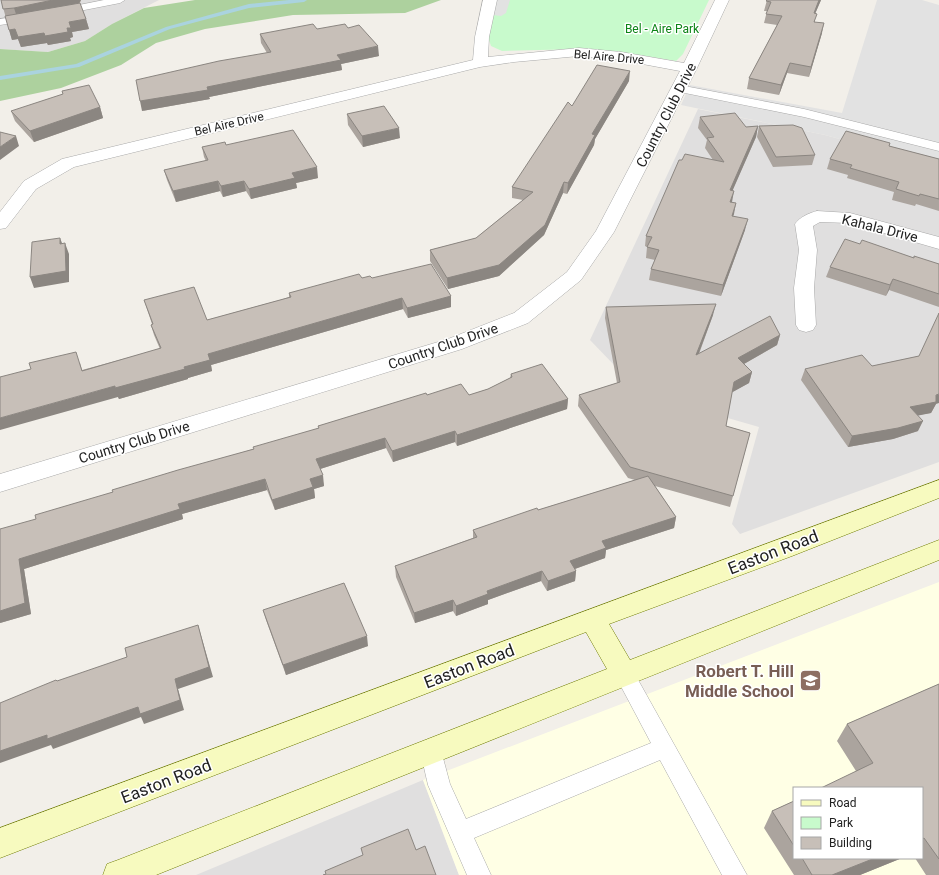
<svg xmlns="http://www.w3.org/2000/svg" width="939" height="875" viewBox="0 0 939 875" font-family="Roboto,sans-serif">
	<style>
		.residential { fill: #e0dfdf }
		.education { fill: #ffffe5; fill-rule: evenodd }
		.forest { fill: #add19e }
		.park { fill: #c8facc }
		.parking { fill: #e2e2e2 }
		.lines { fill: none; stroke-linecap: round; stroke-linejoin: round }
		.stream { fill: #aad3df; fill-rule: evenodd }
		.lane-casing { stroke: #a9a9a9; stroke-width: 1 }
		.street-casing { stroke: #a9a9a9; stroke-width: 1 }
		.secondary-casing { stroke: #707d05; stroke-width: 1 }
		.lane { fill: #fff; fill-rule: evenodd }
		.street { fill: #fff; fill-rule: evenodd }
		.secondary { fill: #f7fabf; fill-rule: evenodd }
		.wall { fill: #aba49e }
		.shaded-wall { fill: #8b8681 }
		.building { fill: #c7bfb8; stroke: #8b8681 }
		.labels { text-anchor: middle; dominant-baseline: central; stroke-width: 3; stroke-linejoin: round; paint-order: stroke }
		.far-park-label { font-size: 12px; fill: #0c8416; stroke: #fff }
		.far-street-label { font-size: 12px; fill: #222; stroke: #fff }
		.street-label { font-size: 14px; fill: #222; stroke: #fff }
		.near-street-label { font-size: 17px; fill: #222; stroke: #fff }
		.near-education-label { font-size: 17px; font-weight: bold; fill: #785e54; stroke: #fff; text-anchor: end }
	</style>
	<rect width="100%" height="100%" fill="#f2efe9"/>
	<path class="residential" d="M0 0H159L112 24 85 41 48 52 0 49Z
		M698 109 825 135 939 166V462L740 534 732 524 759 427 641 393 590 340Z
		M423 780 459 875H196Z"/>
	<path class="education" d="M939 582V875H459L423 780ZM794 788H922V858H794Z"/>
	<path class="forest" d="M195 0H441L405 13 293 15 205 29 156 43 121 65 61 88 0 101V49L48 52 85 41 112 24 144 8Z"/>
	<path class="park" d="M497 0H709L683 54 676 61 621 52 582 49 502 51 491 46 488 37Z"/>
	<path class="parking" d="M497 0H510L506 13 501 16 493 15Z
		M877 0H922L939 5V166L825 135 681 105 690 85 842 113Z"/>
	<g class="lines">
		<path class="stream" d="M289 0H307L304 2 249 8 170 29 79 67 0 80V76L76 64 166 27 249 4Z"/>
		<defs>
			<path id="lane" d="M104 0H125L120 3 59 15 54 12 59 9Z
				M30 15 34 16 35 18 34 20 0 25V19Z
				M679 85 804 109 939 143V151L804 117 675 91 673 89 675 87Z
				M625 666 632 669 747 875H722L660 760 474 838 491 875H467L428 785 420 750 423 743 431 740 439 743 450 784 466 819 651 743 615 675 618 669Z"/>
			<path id="street" d="M483 0H497L489 37 488 57 579 48 621 52 684 63 715 0H729L697 68 614 232 581 280 528 323 462 349 0 492V474L448 339 514 313 567 272 596 231 680 71 621 60 579 56 514 62 480 67 74 167 36 189 6 228 0 229V212L24 181 62 159 473 60 475 37Z
				M817 211 850 213 939 237V249L849 223 820 222 813 226 817 250 814 288 816 325 813 330 806 332 799 330 796 325 794 288 799 250 795 224C800 217 809 213 817 211Z"/>
			<path id="secondary" d="M939 480V498L792 556 609 624 630 660 939 540V560L156 875H103L107 864 118 860 607 669 586 632 0 858V828Z"/>
		</defs>
		<use href="#lane" class="lane-casing"/>
		<use href="#street" class="street-casing"/>
		<use href="#secondary" class="secondary-casing"/>
		<use href="#lane" class="lane"/>
		<use href="#street" class="street"/>
		<use href="#secondary" class="secondary"/>
	</g>
	<path class="wall" d="M1 0H81L80 3 86 19 89 29 72 32 73 37 70 38 71 41 48 45 47 43 21 47 18 39 12 40Z
		M767 0H821L815 14V22L822 33 809 77 787 73 779 95 747 89 749 78 777 25 764 23 767 11H764Z
		M348 28 379 56 341 64 342 70 209 97 210 99 142 111 267 53 261 43 260 34Z
		M629 81 595 139 594 145 567 194 563 193 544 235 499 276 448 289 430 261V250L476 238 523 200 512 198V187L572 106Z
		M100 107 103 118 34 142 15 121 11 111Z
		M347 114 400 138 363 147 348 125Z
		M700 117 746 127 758 126 756 137 732 191V202L734 214 733 216 745 230 721 296 649 280 651 269 655 260 646 258 647 247 645 246 646 236 682 160H713L705 148 707 140 698 128Z
		M759 126 815 155 812 165 773 167 757 137Z
		M890 143 889 146 939 159V211L916 204 915 206 892 200 894 192 847 178 848 175 827 169 830 159Z
		M226 145 318 178 296 183 297 188 251 199 246 191 223 197 220 191 176 202 167 180 164 170 206 161 204 157 202 147Z
		M860 244 939 264V307L889 290 886 296 826 277 830 267Z
		M362 278H372L451 296V307L408 318 403 309 211 365 212 371 188 378V379L119 399 118 397 31 369 80 363 82 370 160 349 154 335 151 325 152 324 144 300 207 320 280 300 289 297V293Z
		M606 307 713 315 699 354 780 335 777 345 744 364 752 372 749 383 732 392 726 426 750 433 730 507 655 486 676 517 674 528 606 550 605 558 575 569 576 571 575 581 547 591 541 581 488 600V604L456 616 453 611 415 623 396 577 395 566 473 538V530L635 480 628 478 578 406 579 395 617 383 605 318Z
		M919 356 936 404 931 413 918 415V431L893 439 848 447 801 380 805 369 872 366Z
		M511 374 568 399 567 409 457 446 455 442 393 462 386 448 320 469 324 486 314 489 315 498 275 510 267 490 182 514 183 519 24 569 31 614 0 623 36 519 113 492 253 449 319 428 318 426 427 395H469L488 389 510 378Z
		M263 610 368 646 286 675 266 620Z
		M939 684V875H926L915 858H922V788L856 771 837 741 847 724Z
		M794 801V858H902L860 875H794L764 828 772 811Z"/>
	<path class="shaded-wall" d="M53 0H81L79 3 17 17 14 8Z
		M819 0H821L811 23 814 13Z
		M86 19 89 29 72 32 73 37 70 38 71 41 48 45 47 43 21 47 18 39 12 40 9 30 15 29 67 28 69 22Z
		M824 23 822 33 809 77 811 67Z
		M378 46 379 56 341 64 342 70 209 97 210 99 142 111 140 101 207 87 337 55Z
		M790 63 787 73 779 95 781 85Z
		M630 71 629 81 595 139 594 145 567 194 568 183 592 134Z
		M100 107 103 118 34 142 30 131Z
		M758 126 756 137 728 201 730 190Z
		M399 128 400 138 363 147 362 136Z
		M16 136 19 146 0 160V147Z
		M317 167 318 178 296 183 297 188 251 199 249 189 292 173Z
		M218 181 220 191 176 202 173 191Z
		M244 181 246 191 223 197 221 186Z
		M564 182 563 193 544 235 499 276 448 289 447 278Z
		M734 191 732 202H730Z
		M736 203 734 214 729 226 732 216Z
		M748 219 745 230 721 296 723 285Z
		M60 238 64 248 60 244Z
		M65 243 69 254V282L34 288 30 277Z
		M893 279 889 290 886 296 890 285Z
		M451 296V307L408 318 407 308Z
		M402 298 403 309 211 365 212 371 188 378V379L119 399 118 397 0 430V418L184 367 208 354Z
		M716 304 713 315 694 366 696 355Z
		M780 335 777 345 735 369 738 358Z
		M752 372 749 383 731 393 734 382Z
		M939 394V403L936 404 931 413 906 418 910 407Z
		M568 399 567 409 457 446V435Z
		M923 421 918 431 893 439 848 447 852 436Z
		M455 431V442L393 462 392 451Z
		M385 438 386 448 317 470 316 459Z
		M323 475 324 486 314 489 315 498 275 510 272 500 310 479Z
		M265 479 267 490 182 514 183 519 24 569 31 614 0 623V611L19 559 178 504Z
		M676 517 674 528 606 550 605 558 569 571 570 561 602 541Z
		M542 571 541 581 488 600V604L456 616V606L487 591Z
		M576 571 575 581 547 591 548 581Z
		M453 600V611L415 623 414 613Z
		M198 625 213 677 178 689 184 710 144 724 141 717 53 749 51 745 0 763V751L175 679Z
		M367 636 368 646 286 675 283 665Z
		M875 858H902L860 875H832Z"/>
	<path class="building" d="M1 0H53L14 8 3 9Z
		M767 0H819L814 13 817 14 814 22 824 23 811 67 790 63 781 85 749 78 782 16 766 14 771 2 766 1Z
		M80 3 86 19 69 22 71 28H67L68 32 45 36 44 33 18 37 15 29 9 30 5 16Z
		M313 24 317 29 345 24 348 28 359 25 378 46 337 55 341 60 207 87 208 90 140 101 136 80 219 61 271 52 260 34Z
		M597 65 630 71 592 134 595 135 568 183 564 182 545 225 499 265 447 278 430 250 476 238 533 192 512 187 568 102 572 106Z
		M89 85 100 107 30 131 11 111 63 94 62 91Z
		M384 106 399 128 362 136 347 114Z
		M735 113 746 127 758 126 730 190 734 191 730 202 736 203 732 216 748 219 723 285 651 269 659 250 647 247 652 237 646 236 679 160H682L685 154 724 162 707 138 714 137 700 117Z
		M793 125 802 128 815 155 776 157 759 126Z
		M293 130 317 167 292 173 295 178 249 189 244 181 221 186 218 181 173 191 164 170 208 160 202 147 225 142 226 145Z
		M846 131 890 143 889 146 939 159V199L920 194 919 196 896 189 899 182 850 168 852 165 830 159Z
		M0 132 16 136 0 147Z
		M60 238V244L65 243 66 271 30 277 32 242Z
		M845 239 860 244 862 240 914 258V256L939 264V294L893 279 890 285 830 267Z
		M431 264 451 296 407 308 402 298 208 354 210 360 184 367 185 369 115 388V386L0 418V377L31 369 29 363 76 352 82 371 161 348 151 325 153 324 144 300 194 287 207 320 280 300 291 297 289 293 359 274 362 278 370 276 372 278Z
		M716 304 696 355 770 316 780 335 738 358 752 372 734 382 726 426 750 433 733 496 630 467 579 395 620 382 606 307Z
		M939 313V394L936 395V402L910 407 923 421 898 428 852 436 805 369 862 355 872 366 919 356Z
		M542 364 568 399 457 435 455 431 392 451 385 438 316 459 323 475 310 479 313 487 272 500 265 479 178 504 180 509 19 559 25 603 0 611V529L36 519 35 515 113 492 112 490 178 470 254 449 253 447 319 428 318 426 426 393 427 395 461 384 469 395 488 389 512 377 511 374Z
		M648 476 676 517 602 541 606 548 570 561 576 571 548 581 542 571 487 591 488 594 456 606 453 600 414 613 395 566 477 537 473 530 537 508 538 510Z
		M344 583 367 636 283 665 263 610Z
		M198 625 209 667 175 679 180 700 140 714 138 707 47 739V735L0 751V703L56 680 57 681 127 657 125 648Z
		M939 684V859L924 838 922 839V788H821L873 763 847 724Z
		M794 801V846L772 811Z
		M408 829 416 850 425 846 436 875H323L326 874 325 871 363 855 361 848Z
		M802 858H875L832 875H812Z"/>
	<defs>
		<symbol id="school-square" viewBox="-11 -11 22 22"><rect x="-9" y="-9" width="18" height="18" rx="4" fill="#8d6e63" stroke="#fff"/><path d="M0-5L7-2L0 1L-7-2ZM-4 1L0 2.5L4 1V4Q0 6-4 4Z" fill="#fff"/></symbol>
	</defs>
	<g fill-rule="evenodd">
		<use href="#school-square" x="798" y="668" width="25" height="25"/>
	</g>
	<g class="labels">
		<g class="far-park-label">
			<text x="662" y="29">Bel - Aire Park</text>
		</g>
		<g class="far-street-label">
			<text transform="translate(609 57) rotate(5)">Bel Aire Drive</text>
			<text transform="translate(229 124) rotate(-13)">Bel Aire Drive</text>
		</g>
		<g class="street-label">
			<text transform="translate(666 115) rotate(-63)">Country Club Drive</text>
			<text transform="translate(880 228) rotate(14)">Kahala Drive</text>
			<text transform="translate(443 346) rotate(-19)">Country Club Drive</text>
			<text transform="translate(134 442) rotate(-17)">Country Club Drive</text>
		</g>
		<g class="near-street-label">
			<text transform="translate(773 552) rotate(-21)">Easton Road</text>
			<text transform="translate(469 666) rotate(-21)">Easton Road</text>
			<text transform="translate(166 781) rotate(-21)">Easton Road</text>
		</g>
		<g class="near-education-label">
			<text x="794" y="671">Robert T. Hill<tspan x="794" dy="20">Middle School</tspan></text>
		</g>
	</g>
	<rect x="793" y="787" width="130" height="72" fill="#ffffff" stroke="#a7a7a7"/>
	<rect x="801" y="800" width="20" height="6" fill="#f7fabf" stroke="#a7a7a7"/>
	<text x="829" y="807" font-size="12" fill="#222222">Road</text>
	<rect x="801" y="817" width="20" height="12" fill="#c8facc" stroke="#a7a7a7"/>
	<text x="829" y="827" font-size="12" fill="#222222">Park</text>
	<rect x="801" y="837" width="20" height="12" fill="#c7bfb8" stroke="#a7a7a7"/>
	<text x="829" y="847" font-size="12" fill="#222222">Building</text>
</svg>
